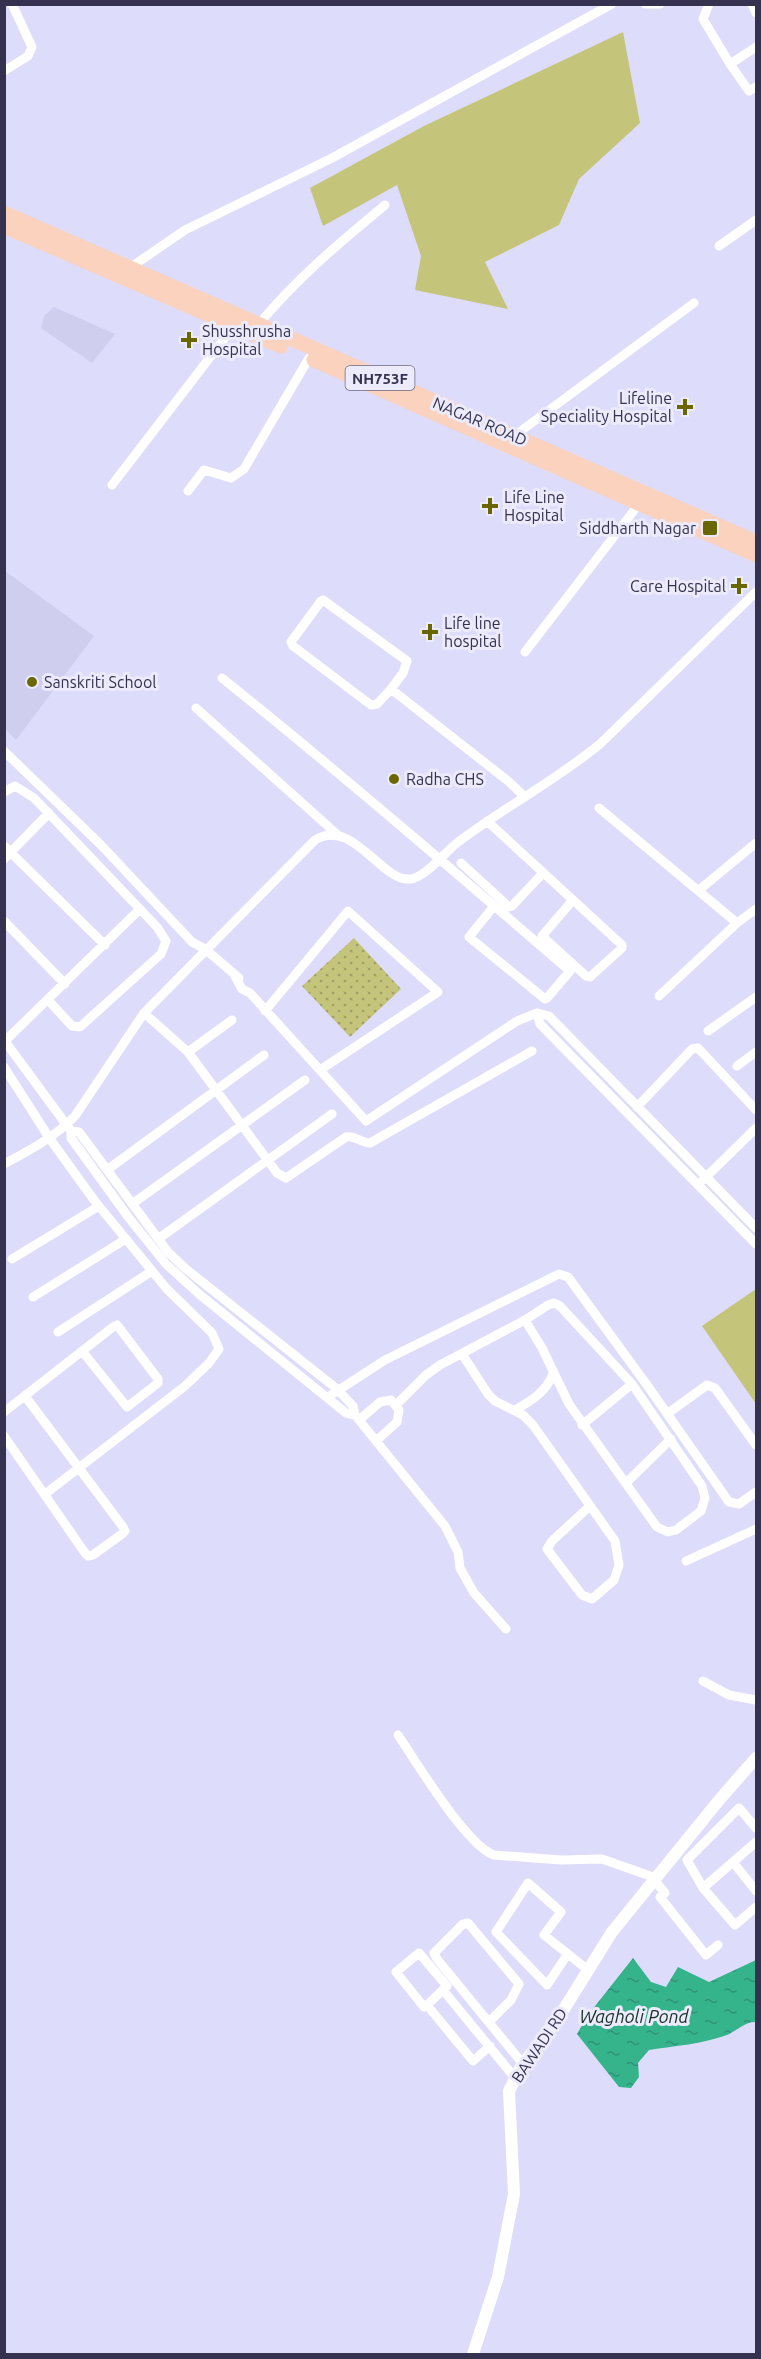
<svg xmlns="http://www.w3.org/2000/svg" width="761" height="2359" viewBox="0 0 761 2359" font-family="Ubuntu,sans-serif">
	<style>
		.built { fill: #d0ceef }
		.green { fill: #c5c47b }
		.garden { fill: url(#garden-dots) }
		.water { fill: url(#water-ripples) }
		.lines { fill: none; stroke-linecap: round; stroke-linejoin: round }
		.minor { stroke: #fff; stroke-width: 9 }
		.tertiary { stroke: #fff; stroke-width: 12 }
		.trunk { stroke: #fad2be; stroke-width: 15 }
		.poi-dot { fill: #6a6700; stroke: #ecebfb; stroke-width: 2 }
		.labels { text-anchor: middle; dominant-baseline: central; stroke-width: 6; stroke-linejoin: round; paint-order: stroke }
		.shield { fill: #ecebfb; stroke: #6c6a83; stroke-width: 1.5 }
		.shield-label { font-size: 15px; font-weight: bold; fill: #353250 }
		.poi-label { font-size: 16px; fill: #353250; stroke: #ecebfb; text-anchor: start }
		.street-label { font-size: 16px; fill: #353250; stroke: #ecebfb }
		.water-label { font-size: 18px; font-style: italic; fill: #173127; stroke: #ecebfb }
	</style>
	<defs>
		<pattern id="garden-dots" width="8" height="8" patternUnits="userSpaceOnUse" patternTransform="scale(1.5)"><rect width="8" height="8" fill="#c5c47b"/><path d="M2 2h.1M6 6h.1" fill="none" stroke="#a1a067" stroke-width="1.8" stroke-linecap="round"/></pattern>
		<pattern id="water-ripples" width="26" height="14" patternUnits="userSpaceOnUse" patternTransform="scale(1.5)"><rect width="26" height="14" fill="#35b48c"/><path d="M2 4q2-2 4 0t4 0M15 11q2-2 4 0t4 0" fill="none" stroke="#2e9375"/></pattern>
	</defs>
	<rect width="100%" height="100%" fill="#dedcfb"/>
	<path class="built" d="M54 307 115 334 92 363 41 328 44 316Z
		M5 571 94 636 16 740 5 729Z"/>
	<path class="green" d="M623 32 640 123 579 179 559 225 485 262 508 309 415 290 421 256 397 185 323 226 310 188 424 126Z
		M756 1289V1404L702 1326Z"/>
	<path class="garden" d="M354 938 401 989 350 1037 302 986Z"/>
	<path class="water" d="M633 1958 651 1982 666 1987 678 1967 709 1982 756 1960V2022C746 2021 736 2031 727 2035 702 2044 675 2046 649 2050L638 2063 639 2077 631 2088 619 2087 577 2034 588 2015Z"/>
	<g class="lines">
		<path class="minor" d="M645 4H660
			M709 4 703 19 730 64 756 47
			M752 4 756 13
			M730 64 749 91 756 87
			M4 71 28 56 32 47 12 4
			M719 246 756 220
			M131 267 185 230 332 158 612 4
			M258 325C297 278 338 244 385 205
			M514 436 694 303
			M112 485 234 326
			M188 491 204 470 231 478 244 469 309 358
			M525 652 639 504
			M222 678C340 773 455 872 570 971L547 998 545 999 469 937 494 906
			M391 689 403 673 407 661 323 600 321 601 291 642 293 646 371 705 377 704 391 689 508 781 525 797
			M196 708 339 836
			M4 751 101 845 192 942 205 949 239 978
			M4 792 15 786 34 798 157 927 166 941 161 954 80 1027 72 1026 48 1000
			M599 808 737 923
			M487 821 573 900 542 936 586 976 590 977 622 948V945L573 900
			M4 846 105 945
			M4 859 49 813
			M461 863 509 907 512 906 543 873
			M699 890 756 843
			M4 921 65 984
			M235 976 242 989 250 993 366 1121 517 1021 537 1013
			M659 996 737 923 756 909
			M265 1011 348 911 438 992 320 1070
			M144 1013 188 1052
			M232 1020 188 1052 277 1173 286 1178 346 1137C355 1135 361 1143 370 1143L532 1051
			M708 1031 756 997
			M4 1040 71 1131V1138L129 1218 166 1264 199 1294 346 1413 355 1415
			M5 1041 140 909
			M737 1066 756 1052
			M4 1067 50 1139 94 1200 166 1288 212 1333 219 1349 209 1363 185 1386 45 1494
			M637 1107 692 1049 698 1048 756 1110
			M71 1131 79 1132 168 1252 186 1269 337 1389 353 1406 355 1415 445 1526 458 1552 460 1568 474 1593 506 1629
			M4 1164C30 1150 55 1137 75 1116L144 1013 315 840C353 817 381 882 410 879 425 878 444 853 457 843 503 808 555 781 600 744L756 592
			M107 1170 264 1055
			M703 1180 756 1128
			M132 1204 305 1080
			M756 1228 549 1016 537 1013 540 1024 756 1244
			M158 1239 332 1114
			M12 1259 99 1206
			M33 1297 126 1239
			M58 1332 152 1271
			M462 1354 488 1394 495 1401 523 1415 533 1425 615 1541 619 1565 614 1580 592 1599 582 1595 547 1549 552 1541 590 1506
			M328 1397 385 1360 559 1274 568 1277 647 1385 729 1502 739 1504 756 1492
			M396 1405 426 1375 440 1365 525 1320 548 1305 554 1303 560 1306 632 1384 702 1486 705 1498 701 1511 676 1530 668 1532 657 1527 569 1404 542 1348 525 1320
			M515 1410C531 1401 546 1392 553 1374
			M4 1412 113 1327 117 1325 158 1379V1383L127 1407 82 1351
			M667 1414 707 1385 715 1388 756 1445
			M359 1420 380 1402 391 1400 399 1410 397 1422 376 1441
			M582 1425 632 1384
			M4 1436 85 1553 88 1556 93 1555 122 1534 125 1531 123 1527 25 1396
			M626 1483 671 1439
			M686 1561 756 1529
			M703 1681 729 1695 756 1700
			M398 1735C417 1763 466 1845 494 1855L561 1860 602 1859 656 1878
			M756 1828 739 1808 687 1860 703 1888 735 1925 756 1907
			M756 1842 733 1862 756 1891
			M654 1880 665 1893 660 1897 706 1955 718 1945
			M703 1888 733 1862
			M567 1955 547 1985 496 1932 528 1883 561 1912 544 1935 588 1970
			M443 1990 515 2078
			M427 2005 447 1986 419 1953 396 1972 424 2007 427 2005 473 2061 490 2046
			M489 2022 511 2000 519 1984 468 1923 463 1924 434 1953 437 1959 523 2064"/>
		<path class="tertiary" d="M473 2354 498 2277 514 2194 509 2091 521 2067 559 2017 612 1932 720 1799 756 1758"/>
		<path class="trunk" d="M4 213 756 542
			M4 226 281 346
			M314 360 756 555"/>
	</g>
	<g class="poi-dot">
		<path d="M186 331h6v6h6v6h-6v6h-6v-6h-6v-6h6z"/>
		<path d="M682 398h6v6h6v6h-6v6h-6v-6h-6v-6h6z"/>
		<path d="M487 497h6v6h6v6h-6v6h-6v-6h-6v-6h6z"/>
		<rect x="702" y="520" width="16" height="16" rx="3"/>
		<path d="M736 577h6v6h6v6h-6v6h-6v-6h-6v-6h6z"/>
		<path d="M427 623h6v6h6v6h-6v6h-6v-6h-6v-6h6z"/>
		<circle cx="32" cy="682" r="6"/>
		<circle cx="394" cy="779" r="6"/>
	</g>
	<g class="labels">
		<rect class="shield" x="345.5" y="366" width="69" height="24" rx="4.5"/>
		<g class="shield-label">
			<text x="380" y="378">NH753F</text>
		</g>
		<g class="poi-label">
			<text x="202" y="331">Shusshrusha<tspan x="202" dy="18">Hospital</tspan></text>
			<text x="672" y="398" text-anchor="end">Lifeline<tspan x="672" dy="18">Speciality Hospital</tspan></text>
			<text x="504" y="497">Life Line<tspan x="504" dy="18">Hospital</tspan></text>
			<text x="696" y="528" text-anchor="end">Siddharth Nagar</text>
			<text x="726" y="586" text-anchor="end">Care Hospital</text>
			<text x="444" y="623">Life line<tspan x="444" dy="18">hospital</tspan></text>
			<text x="44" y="682">Sanskriti School</text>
			<text x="406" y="779">Radha CHS</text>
		</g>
		<g class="street-label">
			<text transform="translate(480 421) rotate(23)">NAGAR ROAD</text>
			<text transform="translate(539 2045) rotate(-56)">BAWADI RD</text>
		</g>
		<g class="water-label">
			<text x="634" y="2016">Wagholi Pond</text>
		</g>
	</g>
	<rect width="761" height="2359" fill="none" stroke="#353250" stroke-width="12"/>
</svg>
